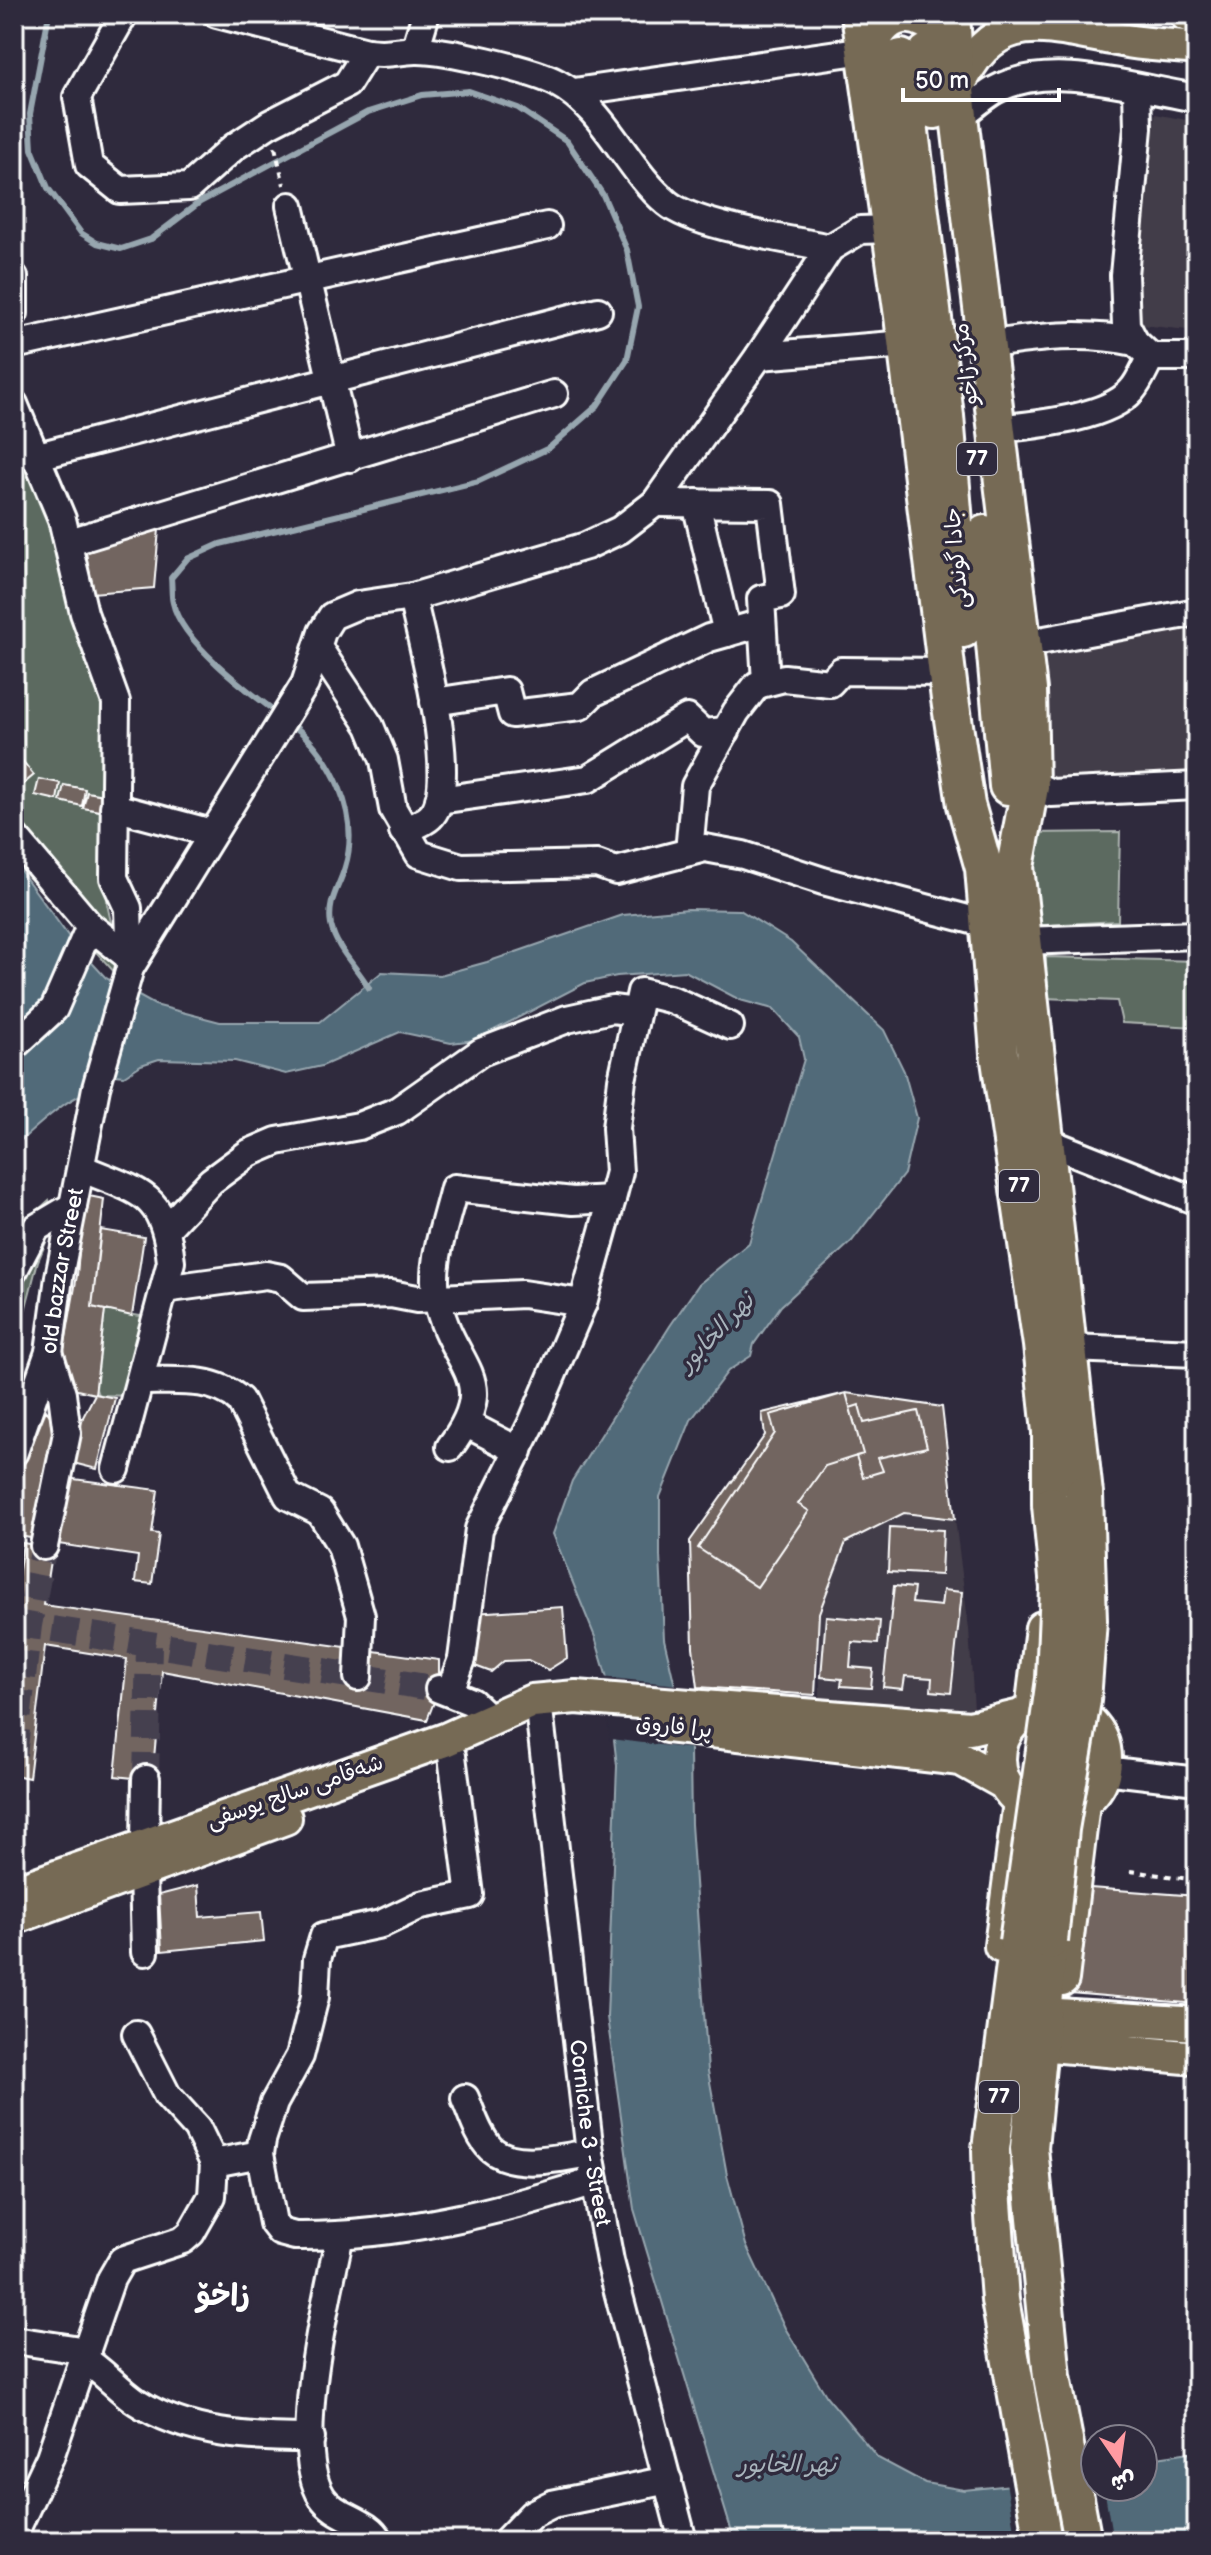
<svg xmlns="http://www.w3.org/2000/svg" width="1211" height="2555" viewBox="0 0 1211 2555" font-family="'Balsamiq Sans','Playpen Sans Arabic',sans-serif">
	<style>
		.built { fill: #433c48 }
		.green { fill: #5b6a60; stroke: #adb4b0; stroke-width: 2 }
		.water { fill: #516a79; stroke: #97a6af; stroke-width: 2 }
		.pier { fill: #2f2a3d }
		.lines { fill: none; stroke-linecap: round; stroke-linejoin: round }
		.stream { stroke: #97a6af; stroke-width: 6 }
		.building { fill: #726561; stroke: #fff; stroke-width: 2 }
		.minor-tunnel { stroke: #443f50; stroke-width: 26; stroke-dasharray: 26 13; stroke-linecap: butt }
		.minor-casing { stroke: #fff; stroke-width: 32 }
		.major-casing { stroke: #fff; stroke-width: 38 }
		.highway-casing { stroke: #fff; stroke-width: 42 }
		.path { stroke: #fff; stroke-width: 4; stroke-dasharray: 6 6; stroke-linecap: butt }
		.minor { stroke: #2f2a3d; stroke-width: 26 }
		.major { stroke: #766a54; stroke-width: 32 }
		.highway { stroke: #766a54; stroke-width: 36 }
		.highway-bridge-casing { stroke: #fff; stroke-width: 42; stroke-linecap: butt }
		.highway-bridge { stroke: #766a54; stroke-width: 36 }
		.labels { text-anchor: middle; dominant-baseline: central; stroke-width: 7; stroke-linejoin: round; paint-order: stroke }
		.shield { fill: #2f2a3d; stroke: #c1bfc5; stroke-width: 2 }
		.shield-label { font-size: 20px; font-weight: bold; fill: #fff }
		.street-label { font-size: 22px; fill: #fff; stroke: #2f2a3d }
		.water-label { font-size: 24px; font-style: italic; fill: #a8b4bc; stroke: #2f2a3d }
		.district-label { font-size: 30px; font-weight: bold; fill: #fff; stroke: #2f2a3d }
	</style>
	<rect width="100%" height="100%" fill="#2f2a3d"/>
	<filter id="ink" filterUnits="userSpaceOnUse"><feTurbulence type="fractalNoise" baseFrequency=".0125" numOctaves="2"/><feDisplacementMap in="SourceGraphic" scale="16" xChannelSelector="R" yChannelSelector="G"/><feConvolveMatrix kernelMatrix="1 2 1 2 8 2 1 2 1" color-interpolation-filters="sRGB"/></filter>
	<g filter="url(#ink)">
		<path class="built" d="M1155 114 1197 122V331L1133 324Z
			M1197 624V775L1046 780 1034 650Z
			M904 1513 955 1519 969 1629 974 1710 820 1701 819 1613 846 1542Z"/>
		<path class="green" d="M14 438 21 460 44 493 117 717 107 904 118 954 116 974 14 861Z
			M1120 832 1118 921 1025 926 1028 833Z
			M1046 957 1197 961V1027L1122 1023 1117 1001 1044 998Z
			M49 1200 52 1228 38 1261 14 1353V1232Z
			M105 1310 152 1318 132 1396 98 1395 96 1389Z"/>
		<path class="water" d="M14 862 72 941 106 978 155 1005 220 1022H320L382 972 440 975 487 962 623 915 688 909 740 910 791 942 884 1030 904 1071 917 1118 904 1174 852 1241 781 1306 754 1344 751 1356 728 1371 691 1420 660 1497V1556L664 1639 690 1750 691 1824 708 2071 727 2175 746 2245 785 2328 827 2397 878 2458 925 2483 964 2490 1021 2484 1143 2487V2459L1197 2451V2541H741L733 2536 634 2209 607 2017 617 1766 607 1678 595 1637 553 1534 572 1481 670 1326 699 1284 749 1243 804 1059 799 1037 773 1009 740 1000 685 971 617 976 585 983 475 1040 451 1043 400 1032 322 1066 286 1074 235 1061 159 1059 141 1065 124 1076 115 1075 106 1089C74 1087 38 1127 14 1146Z"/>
		<path class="pier" d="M602 1677 679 1685 693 1749 610 1739Z
			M1095 2465V2487H1104L1113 2541H1016L1006 2482Z"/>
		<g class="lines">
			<path class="stream" d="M49 14 30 114 32 149 48 188 81 233 97 243 121 249 151 239 200 202 368 112 422 95 469 91 518 108 567 141 603 195 627 250 638 307 627 360 597 406 549 448 479 481 220 544 187 559 171 578C172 586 171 596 173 603 181 642 249 692 280 715
				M289 722C332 754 361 815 345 867 339 888 327 901 331 925 336 949 357 967 369 988"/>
		</g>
		<path class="building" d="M159 529 154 588 92 593 86 552Z
			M20 758 34 775 21 786 14 777V763Z
			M39 779 60 783 57 800 35 795Z
			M64 785 85 789 82 806 60 801Z
			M87 792 109 796 105 812 83 808Z
			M84 1195 104 1199 92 1307 105 1310 95 1394 68 1388 60 1372 77 1275Z
			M101 1230 144 1237 132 1316 92 1307Z
			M846 1393 863 1454 825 1466 798 1504 809 1511 757 1587 698 1548 775 1433 770 1415Z
			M846 1393 942 1407 955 1519 904 1513 846 1542 819 1613 815 1695 698 1687 693 1647 690 1541 765 1435 762 1413Z
			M95 1394 115 1398 97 1469 73 1463 83 1417Z
			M859 1405 864 1423 918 1411 927 1447 878 1458 883 1471 863 1477 856 1456 863 1454 850 1408Z
			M46 1410 57 1426 41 1540 14 1535V1488Z
			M66 1478 158 1490 152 1533 159 1534 152 1584 135 1582 138 1556 58 1544Z
			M890 1527 943 1530 941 1575 888 1572Z
			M23 1543 52 1548 43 1605 439 1660V1689L427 1720 162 1671 152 1780 115 1776 127 1659 45 1646 29 1778 14 1775V1604Z
			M894 1586 914 1588 912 1603 941 1606 943 1590 962 1592 951 1693 931 1691 932 1678 905 1676 903 1689 883 1687Z
			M563 1607 567 1658 548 1670 528 1660 504 1661 491 1672 467 1663 473 1613Z
			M826 1616 880 1621 878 1644 852 1642 850 1667 873 1669 871 1688 841 1686 842 1679 821 1677Z
			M198 1885 200 1917 261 1912 264 1941 162 1951 159 1895Z
			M1090 1888 1197 1896V2004L1071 1993Z"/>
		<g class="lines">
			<path class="minor-tunnel" d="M14 1623 439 1689
				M14 1755 29 1625 44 1546
				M146 1779 149 1646"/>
			<defs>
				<g id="minor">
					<path d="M124 14 77 97 89 165 120 190 189 187 234 147 269 124 347 84 367 52"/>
					<path d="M217 14 367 52C390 55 395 51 415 50 442 49 533 70 557 83 605 108 626 169 667 203 696 227 789 239 830 248"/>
					<path d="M415 50 426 14"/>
					<path d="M1137 89 1138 128 1124 275 1126 325 1135 342 1151 357H1197"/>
					<path d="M574 92 865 50"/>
					<path d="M960 116C972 107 983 97 995 90 1051 59 1137 89 1197 98"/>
					<path d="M290 206 350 458"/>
					<path d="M14 277V313"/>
					<path d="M14 345 547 226"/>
					<path d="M986 345C1036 337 1085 331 1135 342"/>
					<path d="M759 356 906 344"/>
					<path d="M14 404 62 519 84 613 116 702 114 878 128 908 130 968"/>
					<path d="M996 429C1032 425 1108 419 1132 390 1140 381 1145 367 1151 357"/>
					<path d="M34 457 598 311"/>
					<path d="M655 503 770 504 781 595 761 599 766 682"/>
					<path d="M696 503 727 633"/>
					<path d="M70 542 554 394"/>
					<path d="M1023 644 1197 612"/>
					<path d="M319 649 370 726 384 760 393 809 419 854 461 867 597 864 616 871 705 848 743 855 823 881 987 924"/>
					<path d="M434 702 506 691 512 714 580 706 593 693 709 638 762 623"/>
					<path d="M1030 783 1051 793 1197 786"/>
					<path d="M439 800 588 779 687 718 703 733 726 731"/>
					<path d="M114 807 212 833"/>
					<path d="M403 831C411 827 424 823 430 817 462 787 421 639 412 597"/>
					<path d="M14 836 90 926"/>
					<path d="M689 852 695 786 736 712 757 685 784 678 830 683 841 671 947 672"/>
					<path d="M1022 941 1197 935"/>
					<path d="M14 1046 54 1009 90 926 129 957"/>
					<path d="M1043 1140 1197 1201"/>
					<path d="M81 1168C140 1193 164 1191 171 1262L116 1469"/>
					<path d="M168 1227 211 1181 249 1153 277 1141 359 1126 397 1111 481 1052 567 1019 612 1009 636 1012"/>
					<path d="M14 1270 36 1228 73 1206"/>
					<path d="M164 1289 266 1275 281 1278 303 1297 391 1294 417 1299 523 1294 583 1303"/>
					<path d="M1070 1348 1197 1353"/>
					<path d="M141 1381C175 1381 213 1376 240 1400L288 1496 320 1512 341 1546 361 1616 358 1677"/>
					<path d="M467 1424 519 1451"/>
					<path d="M450 1447C502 1377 452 1369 437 1299 429 1265 446 1222 454 1188L573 1201 612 1199"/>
					<path id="s1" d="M14 1452 49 1352 59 1277 96 1088 130 968 305 684 322 632 332 616 358 605 412 597 586 546 620 530 655 503 759 356 830 248 860 230 890 229"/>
					<path d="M44 1546 67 1433 62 1394 49 1352"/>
					<path d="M439 1689 472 1702 490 1719"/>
					<path d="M450 1691 462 1659 479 1529 531 1425 583 1303 612 1199 619 1172 616 1128 622 1080 641 992 673 1000 730 1026"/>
					<path id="s2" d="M540 1718 590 2153 610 2261 683 2541"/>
					<path d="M452 1756 470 1895 421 1905 381 1924 324 1936 317 1959 315 1997 300 2056 274 2103 262 2140 260 2154 273 2223 280 2232 295 2236C398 2237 498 2212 595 2181"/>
					<path d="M1104 1770 1197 1781"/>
					<path d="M145 1843 146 1779"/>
					<path d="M143 1871 145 1952"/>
					<path d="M465 2098C472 2114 478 2136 491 2149 515 2170 562 2157 590 2153"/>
					<path d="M214 2163 260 2154"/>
					<path d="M340 2235C328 2292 290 2448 322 2497 336 2518 368 2519 379 2541"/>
					<path d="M14 2340 87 2351"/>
					<path d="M84 2359C103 2371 119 2390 137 2402 188 2435 253 2438 311 2438"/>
					<path d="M14 2534 50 2457 111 2279 122 2260 183 2240 191 2233 212 2196 214 2163 197 2128 167 2095 136 2034"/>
					<path d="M506 2541 532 2514 552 2504 668 2480"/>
				</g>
				<path id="major" d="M1186 14 1197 18
					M956 91C994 6 1040 25 1116 39 1143 45 1170 45 1197 48
					M999 1759a53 53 0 1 1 106 0a53 53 0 1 1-106 0Z
					M1032 1711 1042 1628
					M667 1726 961 1759 1004 1783
					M14 1892 445 1740 532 1701 576 1697 970 1728 1021 1716
					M14 1918 285 1818
					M1001 1946 1020 1802
					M1062 1979 1083 1803
					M1042 2014 1197 2024
					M1039 2044 1197 2058"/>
				<path id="highway" d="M860 14 903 316 950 699 966 805 984 868 999 1053 1042 1345 1051 1432V1505
					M951 14 956 91 1028 690 1030 787 1015 867 1084 1494
					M927 53 935 110
					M866 58C879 6 919 1 951 42
					M901 58 945 416 963 629
					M985 534 1008 786
					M1049 1941 1029 2148 1052 2377 1083 2541
					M1018 1942 991 2149 992 2189 1000 2300 1043 2541"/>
			</defs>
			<use href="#minor" class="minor-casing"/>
			<use href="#major" class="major-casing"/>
			<use href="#highway" class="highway-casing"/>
			<path class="path" d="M275 147 284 185
				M1130 1871 1197 1880"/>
			<use href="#minor" class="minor"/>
			<use href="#major" class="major"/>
			<use href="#highway" class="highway"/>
			<defs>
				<path id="highway-bridge" d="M1049 1941 1060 1829 1082 1700 1088 1620 1084 1494
					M1018 1942 1055 1679 1059 1588 1051 1505"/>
			</defs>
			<use href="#highway-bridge" class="highway-bridge-casing"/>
			<use href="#highway-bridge" class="highway-bridge"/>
		</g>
	</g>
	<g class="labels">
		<g class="shield">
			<rect x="957" y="443" width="40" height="32" rx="6"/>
			<rect x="999" y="1170" width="40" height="32" rx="6"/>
			<rect x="979" y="2081" width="40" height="32" rx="6"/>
		</g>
		<g class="shield-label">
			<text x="977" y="459">77</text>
			<text x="1019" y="1186">77</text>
			<text x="999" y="2097">77</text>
		</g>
		<g class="street-label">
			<text transform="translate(966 364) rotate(-97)">مركز زاخو</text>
			<text transform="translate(957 558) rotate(-95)">جادا گوندکی</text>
			<text stroke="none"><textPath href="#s1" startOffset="188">old bazzar Street</textPath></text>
			<text transform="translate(674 1727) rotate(6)">پرا فاروق</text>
			<text transform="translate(295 1792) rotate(-19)">شەقامی سالح یوسفی</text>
			<text stroke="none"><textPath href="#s2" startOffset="418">Corniche 3 - Street</textPath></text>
		</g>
		<g class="water-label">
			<text transform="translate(716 1332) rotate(-46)">نهر الخابور</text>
			<text x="787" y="2464">نهر الخابور</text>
		</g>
		<g class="district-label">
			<text x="223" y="2296">زاخۆ</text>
		</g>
	</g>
	<rect width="1211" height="2555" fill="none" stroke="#2f2a3d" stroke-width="48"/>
	<rect x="24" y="24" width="1163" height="2507" fill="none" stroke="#fff" stroke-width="3" filter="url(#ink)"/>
	<g transform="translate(1119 2463) rotate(167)"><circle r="38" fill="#2f2a3d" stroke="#827f8b" stroke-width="2"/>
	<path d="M0-6L14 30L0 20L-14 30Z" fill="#ff9aa2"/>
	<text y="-12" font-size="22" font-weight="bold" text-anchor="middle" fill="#ffffff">ش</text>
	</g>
	<path d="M903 88v12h156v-12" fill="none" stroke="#ffffff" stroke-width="4"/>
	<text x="915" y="88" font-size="24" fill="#ffffff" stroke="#2f2a3d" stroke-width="6" paint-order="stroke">50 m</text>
</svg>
